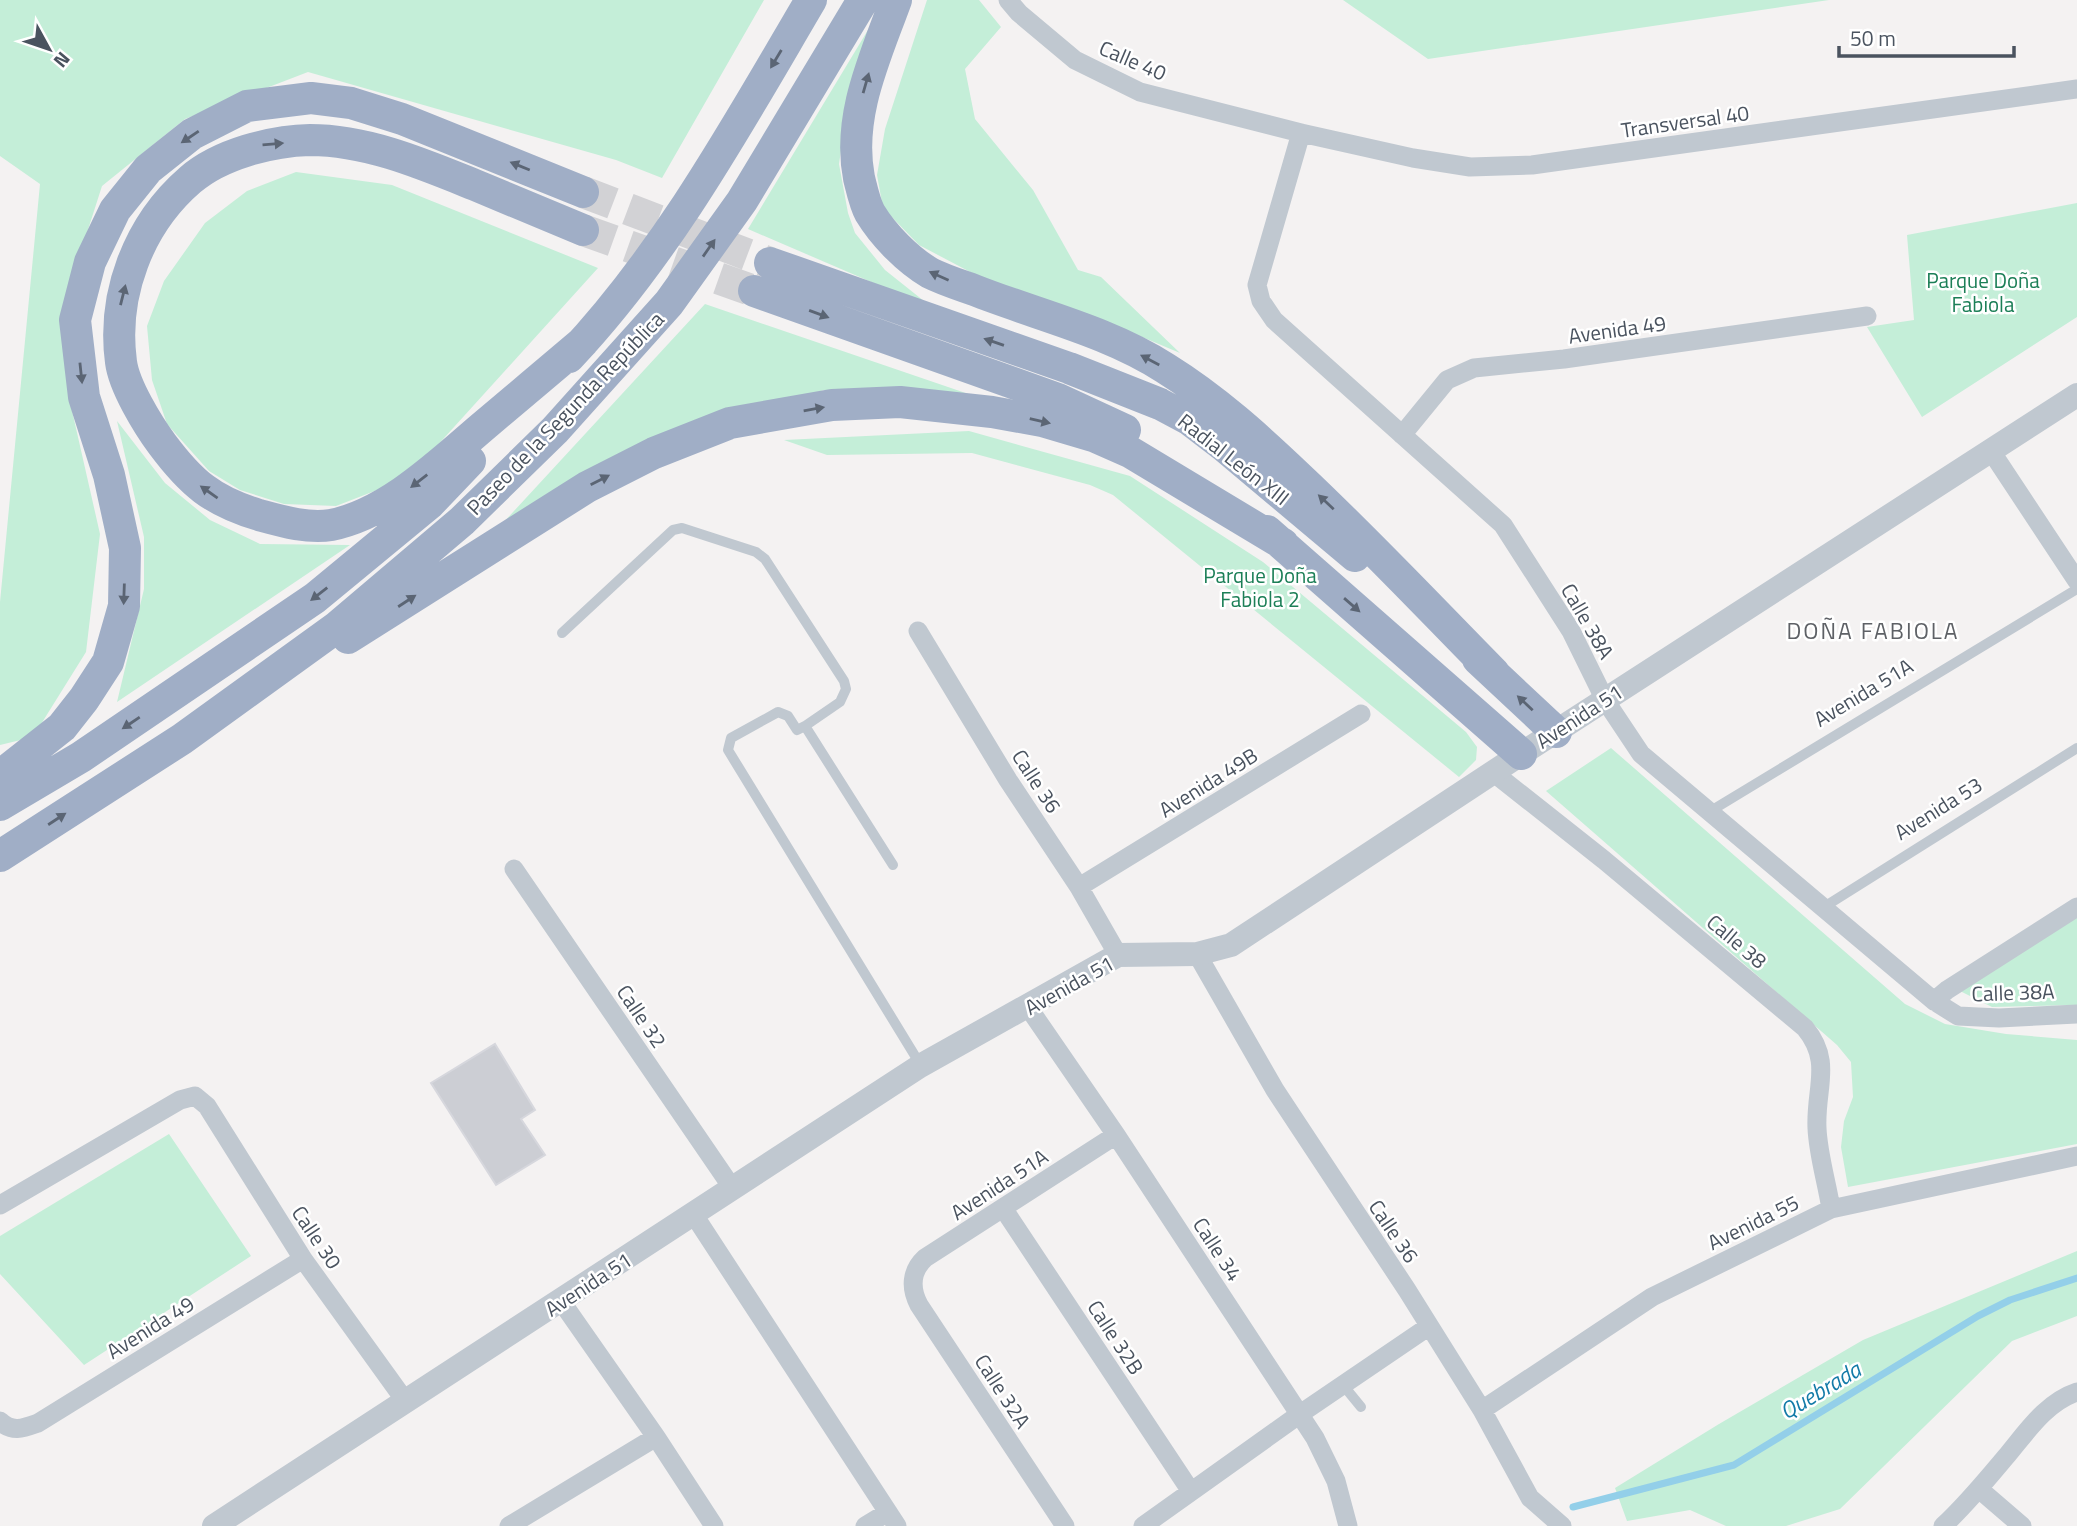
<svg xmlns="http://www.w3.org/2000/svg" width="2077" height="1526" viewBox="0 0 2077 1526" font-family="'Titillium Web',sans-serif">
	<style>
		.green { fill: #c4eed8 }
		.lines { fill: none; stroke-linecap: round; stroke-linejoin: round }
		.stream { stroke: #93cfe9; stroke-width: 7 }
		.building { fill: #ccced4; stroke: #d6d7dd; stroke-width: 2 }
		.trunk-tunnel { stroke: #d2d2d5; stroke-width: 32; stroke-dasharray: 32 16; stroke-linecap: butt }
		.service { stroke: #c0c8d0; stroke-width: 10 }
		.minor { stroke: #c0c8d0; stroke-width: 19 }
		.tertiary { stroke: #c0c8d0; stroke-width: 24 }
		.trunk { stroke: #a0aec6; stroke-width: 32 }
		.oneway { fill: #5b6574 }
		.labels { text-anchor: middle; dominant-baseline: central; stroke-width: 5; stroke-linejoin: round; paint-order: stroke }
		.street-label { font-size: 21px; fill: #4a535f; stroke: #fff }
		.park-label { font-size: 21px; fill: #1c7f57; stroke: #fff }
		.neighbourhood-label { font-size: 23px; letter-spacing: 2px; fill: #5e6166; stroke: #fff }
		.water-label { font-size: 23px; font-style: italic; fill: #137ba8; stroke: #fff }
	</style>
	<rect width="100%" height="100%" fill="#f4f2f2"/>
	<path class="green" d="M0 0H764L662 178 616 160 308 72 185 119 102 186 67 295 68 393 100 534 86 652 33 737 0 745V602L40 184 0 156Z
		M927 0H979L1001 27 965 69 975 119 1033 190 1078 270 1101 277 1180 353 1135 334 993 284 919 245 883 208 877 175 885 129Z
		M1343 0H1829L1428 59Z
		M877 15 849 96 839 164 848 213 855 233 885 270 934 309 748 229Z
		M296 172 392 185 598 268 435 448 385 487 336 506 284 504 240 490 209 471 167 424 152 380 147 326 164 281 205 223 247 191Z
		M2077 203V317L1922 417 1867 327 1914 320 1907 235Z
		M705 304 989 401 824 390 634 450 502 524Z
		M117 421 165 483 210 520 260 544 350 545 117 702 144 589V537Z
		M969 431 1130 476 1263 562 1466 732 1477 747 1476 760 1459 777 1113 495 1090 485 972 453 827 455 784 440Z
		M1611 748 1905 1004 1945 1024 2006 1034 2077 1040V1144L1848 1187 1841 1147 1844 1121 1853 1097 1851 1062 1837 1045 1546 791Z
		M2077 917V1005L1992 1007 1960 991Z
		M169 1134 251 1256 84 1365 0 1274V1236Z
		M2077 1251V1316L2012 1341 1840 1509 1786 1526H1726L1690 1510 1627 1521 1615 1488 1719 1424 1863 1340Z"/>
	<g class="lines">
		<path class="stream" d="M1573 1507 1734 1465 1978 1316 2010 1300 2077 1278"/>
	</g>
	<path class="building" d="M495 1044 535 1110 521 1119 545 1155 496 1185 431 1083Z"/>
	<g class="lines">
		<path class="trunk-tunnel" d="M583 192 770 263
			M583 230 754 291"/>
		<path class="service" d="M562 633 673 530 682 528 756 552 765 559 844 681 846 689 840 702 805 726
			M1709 812 2077 589
			M893 865 805 726 797 730 788 716 778 712 731 738 728 750 920 1064
			M1824 907 2077 748
			M1343 1385 1361 1407"/>
		<path class="minor" d="M1008 0 1019 13 1075 60 1140 92 1301 133 1413 158 1470 167 1532 165 2077 89
			M1301 133 1257 285 1261 301 1274 320 1503 525 1571 631 1605 700 1641 754 1934 1001 1958 1016 1999 1018 2077 1014
			M1402 435 1447 380 1474 368 1564 359 1867 316
			M1991 451 2077 581
			M918 631 1008 780 1079 887 1118 955
			M1494 773 1604 860 1805 1028C1833 1062 1815 1088 1817 1128 1818 1154 1827 1183 1831 1209
			M514 869 733 1189
			M1079 887 1361 714
			M1197 954 1275 1090 1407 1290 1482 1410 1530 1498 1562 1526
			M1934 1001 1947 990 2077 907
			M1028 1007 1116 1135 1315 1438 1336 1481 1348 1526
			M0 1205 180 1100 195 1096 207 1106 303 1259 406 1402
			M1003 1208 1190 1490
			M694 1215 897 1526
			M561 1301 656 1437 714 1526
			M1482 1410 1652 1297 1831 1209 2077 1156
			M0 1421C12 1433 24 1428 38 1423L303 1259
			M1979 1489 2022 1526
			M509 1526 656 1437
			M865 1526 888 1512
			M1065 1526 919 1305C910 1288 911 1271 925 1258L1116 1135
			M1143 1526 1300 1414 1428 1327
			M1943 1526C1967 1504 1988 1478 2009 1453 2028 1430 2047 1402 2077 1392"/>
		<path class="tertiary" d="M214 1526 920 1066 1118 955 1197 954 1231 945 1521 754 2077 395"/>
		<path class="trunk" d="M896 0C875 58 847 116 859 178 862 190 865 204 870 213 884 236 908 260 930 273 944 280 960 285 974 290 1037 315 1108 331 1165 368 1215 399 1258 438 1300 478 1367 541 1430 608 1494 673
			M770 263 1069 368 1160 404 1190 420 1224 446 1355 556
			M754 291 1058 399 1125 430
			M583 342C549 371 514 400 480 429 438 465 387 514 331 525 308 529 281 521 259 515 212 501 191 483 162 444 148 425 124 386 121 362 112 295 138 225 190 180 220 154 271 141 310 140 367 140 423 164 475 185 511 200 547 215 583 230
			M569 357C668 252 738 124 811 0
			M1267 531 1521 754
			M348 638 587 487 654 453 730 423 832 405 900 402 992 412 1042 421 1096 437 1130 452 1283 544
			M1478 659 1556 732
			M0 776 62 727 84 699 108 662 124 606 125 548 109 475 84 397 75 320 90 262 115 210 148 169 192 134 247 106 311 98 351 103 402 119 583 192
			M0 805 81 757 315 598 429 504 470 461
			M0 856 182 739 337 627 462 521 555 430 669 303 742 201 863 0"/>
	</g>
	<defs><path id="oneway-solid" d="M-6-.8H1V-3.2L6.5 0L1 3.2V.8H-6Z" transform="scale(1.75)"/></defs>
	<g class="oneway">
		<use href="#oneway-solid" transform="translate(776 59) rotate(121)"/>
		<use href="#oneway-solid" transform="translate(866 83) rotate(-74)"/>
		<use href="#oneway-solid" transform="translate(190 137) rotate(146)"/>
		<use href="#oneway-solid" transform="translate(273 144) rotate(-5)"/>
		<use href="#oneway-solid" transform="translate(520 166) rotate(-158)"/>
		<use href="#oneway-solid" transform="translate(709 248) rotate(-55)"/>
		<use href="#oneway-solid" transform="translate(939 276) rotate(-156)"/>
		<use href="#oneway-solid" transform="translate(123 295) rotate(-76)"/>
		<use href="#oneway-solid" transform="translate(819 314) rotate(20)"/>
		<use href="#oneway-solid" transform="translate(994 342) rotate(-161)"/>
		<use href="#oneway-solid" transform="translate(1150 360) rotate(-152)"/>
		<use href="#oneway-solid" transform="translate(81 373) rotate(84)"/>
		<use href="#oneway-solid" transform="translate(814 409) rotate(-10)"/>
		<use href="#oneway-solid" transform="translate(1040 421) rotate(13)"/>
		<use href="#oneway-solid" transform="translate(600 480) rotate(-27)"/>
		<use href="#oneway-solid" transform="translate(419 481) rotate(142)"/>
		<use href="#oneway-solid" transform="translate(209 492) rotate(-145)"/>
		<use href="#oneway-solid" transform="translate(1326 502) rotate(-137)"/>
		<use href="#oneway-solid" transform="translate(124 594) rotate(92)"/>
		<use href="#oneway-solid" transform="translate(319 594) rotate(142)"/>
		<use href="#oneway-solid" transform="translate(407 601) rotate(-33)"/>
		<use href="#oneway-solid" transform="translate(1352 605) rotate(41)"/>
		<use href="#oneway-solid" transform="translate(1525 703) rotate(-137)"/>
		<use href="#oneway-solid" transform="translate(131 723) rotate(146)"/>
		<use href="#oneway-solid" transform="translate(57 819) rotate(-33)"/>
	</g>
	<g class="labels">
		<g class="street-label">
			<text transform="translate(1133 60) rotate(23)">Calle 40</text>
			<text transform="translate(1685 121) rotate(-8)">Transversal 40</text>
			<text transform="translate(1617 329) rotate(-8)">Avenida 49</text>
			<text transform="translate(565 413) rotate(-46)">Paseo de la Segunda República</text>
			<text transform="translate(1234 459) rotate(38)">Radial León XIII</text>
			<text transform="translate(1588 621) rotate(60)">Calle 38A</text>
			<text transform="translate(1863 692) rotate(-31)">Avenida 51A</text>
			<text transform="translate(1579 716) rotate(-33)">Avenida 51</text>
			<text transform="translate(1037 781) rotate(57)">Calle 36</text>
			<text transform="translate(1208 782) rotate(-32)">Avenida 49B</text>
			<text transform="translate(1938 808) rotate(-32)">Avenida 53</text>
			<text transform="translate(1737 941) rotate(40)">Calle 38</text>
			<text transform="translate(1069 985) rotate(-29)">Avenida 51</text>
			<text transform="translate(2013 992) rotate(-2)">Calle 38A</text>
			<text transform="translate(642 1016) rotate(56)">Calle 32</text>
			<text transform="translate(999 1184) rotate(-33)">Avenida 51A</text>
			<text transform="translate(1753 1222) rotate(-26)">Avenida 55</text>
			<text transform="translate(1394 1231) rotate(56)">Calle 36</text>
			<text transform="translate(317 1237) rotate(56)">Calle 30</text>
			<text transform="translate(1218 1249) rotate(57)">Calle 34</text>
			<text transform="translate(588 1284) rotate(-33)">Avenida 51</text>
			<text transform="translate(150 1327) rotate(-32)">Avenida 49</text>
			<text transform="translate(1116 1337) rotate(57)">Calle 32B</text>
			<text transform="translate(1003 1391) rotate(57)">Calle 32A</text>
		</g>
		<g class="park-label">
			<text x="1983" y="280">Parque Doña<tspan x="1983" dy="24">Fabiola</tspan></text>
			<text x="1260" y="575">Parque Doña<tspan x="1260" dy="24">Fabiola 2</tspan></text>
		</g>
		<g class="neighbourhood-label">
			<text x="1873" y="630">DOÑA FABIOLA</text>
		</g>
		<g class="water-label">
			<text transform="translate(1820 1390) rotate(-31)">Quebrada</text>
		</g>
	</g>
	<g transform="translate(49 49) rotate(130)" stroke="#ffffff" stroke-width="5" paint-order="stroke">
	<path d="M0-5L12 26L0 18L-12 26Z" fill="#4a535f"/>
	<text y="-10" font-size="19" font-weight="bold" text-anchor="middle" fill="#4a535f">N</text>
	</g>
	<path d="M1839 46v10h175v-10" fill="none" stroke="#4a535f" stroke-width="3.5"/>
	<text x="1850" y="46" font-size="21" fill="#4a535f" stroke="#ffffff" stroke-width="5" paint-order="stroke">50 m</text>
</svg>
